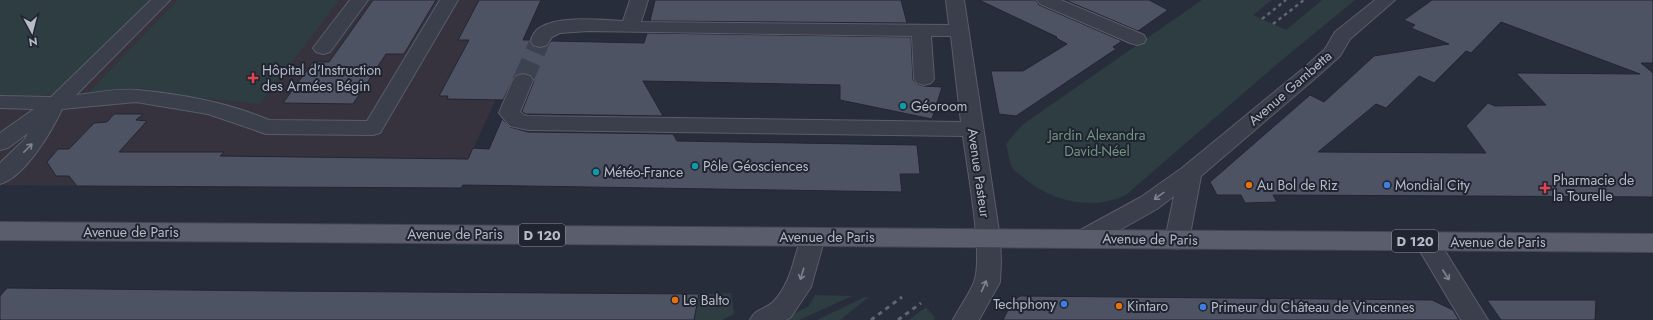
<svg xmlns="http://www.w3.org/2000/svg" width="1653" height="320" viewBox="0 0 1653 320" font-family="Jost,sans-serif">
	<style>
		.medical { fill: #36333e }
		.green { fill: #2e3d41 }
		.building { fill: #4e5364; stroke: #222633; fill-rule: evenodd }
		.lines { fill: none; stroke-linecap: round; stroke-linejoin: round }
		.minor-tunnel { stroke: #3d4251; stroke-width: 20; stroke-dasharray: 20 10; stroke-linecap: butt }
		.minor-casing { stroke: #595d6a; stroke-width: 2 }
		.major-casing { stroke: #444855; stroke-width: 2 }
		.minor { fill: #3b3f4c; fill-rule: evenodd }
		.major { fill: #5a5e6c; fill-rule: evenodd }
		.rail-far1 { stroke: #606575; stroke-width: 2.5; stroke-dasharray: 3.5 3.5; stroke-linecap: butt }
		.rail { stroke: #606575; stroke-width: 3; stroke-dasharray: 4.5 4.5; stroke-linecap: butt }
		.oneway { stroke: #7f8390 }
		.health-dot { fill: #e0444e; stroke: #202431; stroke-width: 1.5 }
		.culture-dot { fill: #0f9aa8; stroke: #202431; stroke-width: 1.5 }
		.food-dot { fill: #e8710a; stroke: #202431; stroke-width: 1.5 }
		.shop-dot { fill: #3f7fe0; stroke: #202431; stroke-width: 1.5 }
		.labels { text-anchor: middle; dominant-baseline: central; stroke-width: 4; stroke-linejoin: round; paint-order: stroke }
		.shield { fill: #202431; stroke: #8a8e9a; stroke-width: 1 }
		.shield-label { font-size: 13px; font-weight: bold; fill: #b7bbc7 }
		.poi-label { font-size: 14px; fill: #b7bbc7; stroke: #202431; text-anchor: start }
		.street-label { font-size: 14px; fill: #b7bbc7; stroke: #202431 }
		.park-label { font-size: 14px; fill: #729580; stroke: #202431 }
	</style>
	<rect width="100%" height="100%" fill="#282d3c"/>
	<path class="medical" d="M0 0H541L469 158H474L461 188 0 185Z"/>
	<path class="green" d="M0 0H151L51 95H0Z
		M178 0H339L260 104 171 95 144 88 87 94Z
		M1202 0H1272L1253 15 1286 30 1322 0H1355L1283 59 1127 194C1094 212 1051 201 1024 178 1020 175 1014 171 1012 167 1009 161 1008 151 1006 144L1022 125Z
		M731 293 734 314 722 320H694L699 294Z
		M815 295 852 296 799 320H782L809 306Z
		M865 297H869L840 320H817Z
		M926 307 935 318 934 320H909Z"/>
	<path class="building" d="M373 0H436L404 54H386L353 104 283 103 313 62H329Z
		M479 0H541L523 40H530L533 46 540 48 547 46 551 41 644 43 647 33 911 37 913 80 917 84 924 86 942 87 932 119 840 100V85L643 81 663 116 525 114 522 111 534 81 531 75 523 73 515 75 503 100 447 99 448 96H439L469 40H458Z
		M655 0H901L907 23 650 21Z
		M979 0H1036L1039 5 1122 41 1113 47 1116 49 1016 116 999 114 991 71H1023L1067 44 1056 38 1057 37Z
		M1065 0H1149L1168 10 1138 31Z
		M1432 0H1653V63H1641L1653 73V197L1273 195 1277 202 1245 203 1241 195H1217L1210 182 1310 95 1324 102 1374 56 1449 44 1411 28 1415 25 1404 20ZM1501 22 1640 74 1516 73 1546 105 1495 106 1488 103 1466 126 1486 153 1318 152 1376 104 1386 108 1419 76 1434 83 1466 51 1471 53Z
		M114 114H143L136 120 147 121 119 152H224L220 156 468 159 473 148 489 149 502 119 510 127 528 132 673 134 677 141 917 145 920 174H900L902 192 463 185 461 188 77 186 69 176H56L47 162 58 149H69L94 123 107 122Z
		M7 288 276 291 699 294 694 320H0V296Z
		M1020 296 1432 300 1453 310 1459 320H1003L1012 302Z
		M1487 300H1596L1595 320H1501Z"/>
	<g class="lines">
		<path class="minor-tunnel" d="M523 80 540 41"/>
		<defs>
			<path id="minor" d="M151 0H170L76 95C95 93 118 88 137 90 180 94 230 103 269 120L367 121 440 0H458L380 133 373 135 266 134 208 114 136 102 62 109C52 131 25 177 0 184V163L25 139 28 133 8 148 0 150V133L34 109 0 108V96L51 97Z
				M350 0H368L330 52 323 54 316 52 313 48Z
				M630 0H648L641 22 949 25 946 0H964L1000 238 1001 262 1000 282 979 320H953C959 308 969 295 974 282 984 257 967 167 963 136L528 130 510 126 499 113 513 80 516 76 523 74 530 76 533 80 520 112 524 115 528 116 961 122 951 36H931L934 79 931 83 924 85 917 83 914 79 912 36 588 31 560 33 552 37 547 45 540 47 533 45 531 41C532 36 535 31 539 28 559 15 600 20 623 21Z
				M1037 0H1061L1144 35 1146 39 1144 43 1137 45 1130 43 1040 4Z
				M1375 0H1395L1350 39 1340 56 1319 75 1201 176 1189 240 1186 246 1177 249 1168 246 1165 240 1174 196 1157 209 1093 245 1084 248 1075 245 1072 239 1075 233 1141 197 1182 168 1305 67 1325 49 1335 32Z
				M813 228 822 231 825 237 811 287 791 317 786 320H750C756 308 765 310 773 302 790 285 794 259 801 237L804 231Z
				M1426 232 1435 235 1488 320H1461L1414 241 1417 235Z"/>
			<path id="major" d="M0 222 1653 234V252L0 240Z"/>
		</defs>
		<use href="#minor" class="minor-casing"/>
		<use href="#major" class="major-casing"/>
		<use href="#minor" class="minor"/>
		<use href="#major" class="major"/>
		<path class="rail-far1" d="M1262 19 1286 0
			M1273 24 1304 0"/>
		<path class="rail" d="M871 320 902 297
			M898 320 921 303"/>
	</g>
	<defs><path id="oneway-shaft" d="M-6 0H5M1.5-3L5.5 0L1.5 3" fill="none" stroke-width="1.6" stroke-linecap="round" stroke-linejoin="round"/></defs>
	<g class="oneway">
		<use href="#oneway-shaft" transform="translate(28 148) rotate(-45)"/>
		<use href="#oneway-shaft" transform="translate(1159 196) rotate(144)"/>
		<use href="#oneway-shaft" transform="translate(802 274) rotate(107)"/>
		<use href="#oneway-shaft" transform="translate(1446 275) rotate(57)"/>
		<use href="#oneway-shaft" transform="translate(984 286) rotate(-66)"/>
	</g>
	<g class="health-dot">
		<path d="M251 72h4v4h4v4h-4v4h-4v-4h-4v-4h4z"/>
		<path d="M1543 182h4v4h4v4h-4v4h-4v-4h-4v-4h4z"/>
	</g>
	<g class="culture-dot">
		<circle cx="903" cy="106" r="4"/>
		<circle cx="695" cy="166" r="4"/>
		<circle cx="596" cy="172" r="4"/>
	</g>
	<g class="food-dot">
		<circle cx="1249" cy="185" r="4"/>
		<circle cx="675" cy="300" r="4"/>
		<circle cx="1119" cy="306" r="4"/>
	</g>
	<g class="shop-dot">
		<circle cx="1387" cy="185" r="4"/>
		<circle cx="1064" cy="304" r="4"/>
		<circle cx="1203" cy="307" r="4"/>
	</g>
	<g class="labels">
		<g class="shield">
			<rect x="519" y="224" width="46" height="22" rx="3"/>
			<rect x="1392" y="230" width="46" height="22" rx="3"/>
		</g>
		<g class="shield-label">
			<text x="542" y="235">D 120</text>
			<text x="1415" y="241">D 120</text>
		</g>
		<g class="poi-label">
			<text x="262" y="70">Hôpital d'Instruction<tspan x="262" dy="16">des Armées Bégin</tspan></text>
			<text x="911" y="106">Géoroom</text>
			<text x="703" y="166">Pôle Géosciences</text>
			<text x="604" y="172">Météo-France</text>
			<text x="1553" y="180">Pharmacie de<tspan x="1553" dy="16">la Tourelle</tspan></text>
			<text x="1257" y="185">Au Bol de Riz</text>
			<text x="1395" y="185">Mondial City</text>
			<text x="683" y="300">Le Balto</text>
			<text x="1056" y="304" text-anchor="end">Techphony</text>
			<text x="1127" y="306">Kintaro</text>
			<text x="1211" y="307">Primeur du Château de Vincennes</text>
		</g>
		<g class="street-label">
			<text transform="translate(1290 88) rotate(-41)">Avenue Gambetta</text>
			<text transform="translate(979 173) rotate(82)">Avenue Pasteur</text>
			<text x="131" y="232">Avenue de Paris</text>
			<text x="455" y="234">Avenue de Paris</text>
			<text x="827" y="237">Avenue de Paris</text>
			<text transform="translate(1150 239) rotate(1)">Avenue de Paris</text>
			<text x="1498" y="242">Avenue de Paris</text>
		</g>
		<g class="park-label">
			<text x="1097" y="135">Jardin Alexandra<tspan x="1097" dy="16">David-Néel</tspan></text>
		</g>
	</g>
	<g transform="translate(32 32) rotate(173)" stroke="#202431" stroke-width="3" paint-order="stroke">
	<path d="M0-3L7 15L0 10L-7 15Z" fill="#b7bbc7"/>
	<text y="-6" font-size="11" font-weight="bold" text-anchor="middle" fill="#b7bbc7">N</text>
	</g>
</svg>
